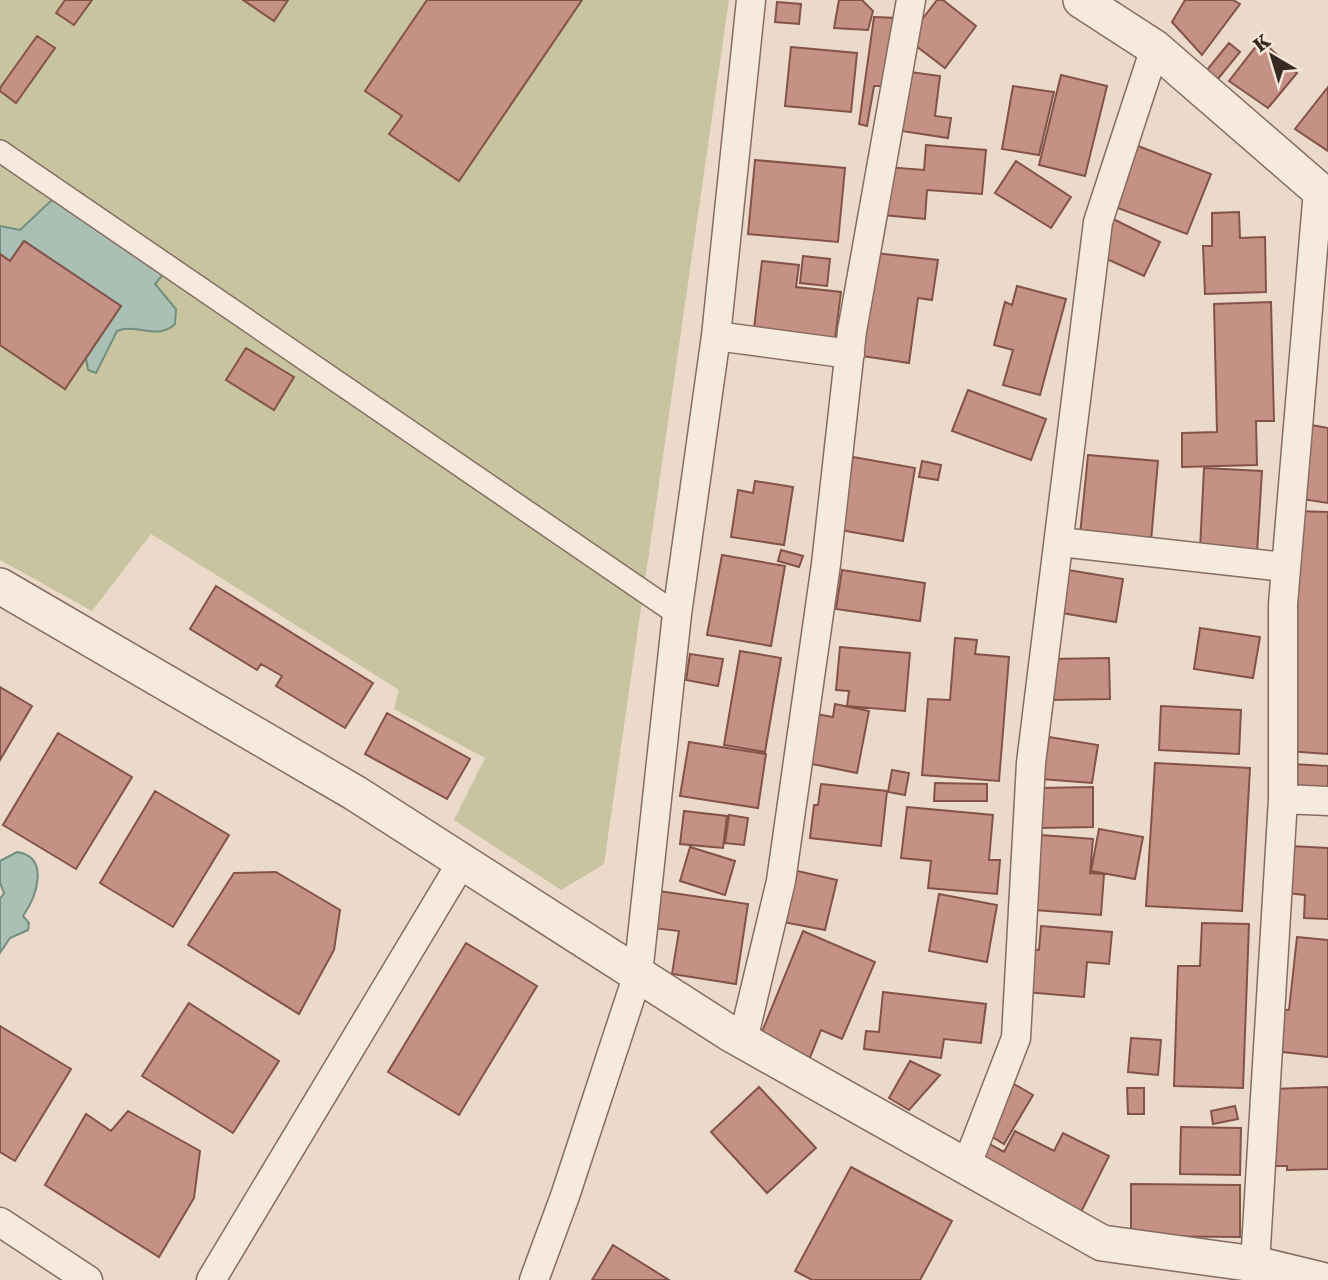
<svg xmlns="http://www.w3.org/2000/svg" width="1328" height="1280" viewBox="0 0 1328 1280" font-family="'Roboto Serif',serif">
	<style>
		.green { fill: #c8c49f }
		.water { fill: #aac0b5; stroke: #718e81; stroke-width: 2 }
		.building { fill: #c59184; stroke: #835348; stroke-width: 2 }
		.lines { fill: none; stroke-linecap: round; stroke-linejoin: round }
		.pedestrian-casing { stroke: #866c60; stroke-width: 24 }
		.minor-casing { stroke: #866c60; stroke-width: 31 }
		.tertiary-casing { stroke: #866c60; stroke-width: 38 }
		.pedestrian { stroke: #f6e9dd; stroke-width: 21 }
		.minor { stroke: #f6e9dd; stroke-width: 28 }
		.tertiary { stroke: #f6e9dd; stroke-width: 35 }
	</style>
	<rect width="100%" height="100%" fill="#ebdaca"/>
	<path class="green" d="M0 0H729L604 864 561 890 454 820 485 758 394 709 399 690 151 534 92 611 0 560Z"/>
	<path class="water" d="M54 198 165 272 155 284 176 309 175 324C157 341 138 323 117 331L96 373 88 370 86 358 121 306 24 241 10 261 0 254V226L20 230Z
		M17 852C50 857 37 896 23 916L29 923 28 930 10 938 0 953V899L4 893 0 883V861Z"/>
	<path class="building" d="M65 0H92L74 25 56 13Z
		M243 0H288L274 21Z
		M427 0H582L459 181 389 134 402 116 365 91Z
		M839 0H862L873 11 868 30 834 28Z
		M937 0H943L976 26 945 68 907 39Z
		M1185 0H1233L1240 4 1202 55 1172 22Z
		M777 2 801 4 799 24 775 22Z
		M874 17 898 18 890 86H874L867 126 859 124Z
		M37 36 55 48 16 103 0 91V88Z
		M1261 40 1297 73 1268 108 1229 81Z
		M1229 43 1240 52 1217 80 1206 71Z
		M791 47 857 53 851 112 785 106Z
		M903 71 940 76 935 116 951 118 948 138 895 130Z
		M1061 75 1107 86 1085 176 1039 165Z
		M1013 86 1054 92 1039 155 1002 149Z
		M1328 87V151L1295 129Z
		M926 145 986 150 982 194 927 190 925 219 883 215 887 167 924 170Z
		M1138 146 1211 174 1187 234 1115 207Z
		M755 160 845 168 838 242 748 234Z
		M1016 161 1071 197 1051 228 995 193Z
		M1239 212 1240 238 1265 237 1266 292 1205 294 1203 246H1212V213Z
		M1113 219 1160 242 1144 276 1096 254Z
		M24 241 121 306 65 389 0 345V254L10 261Z
		M875 253 938 260 932 300 918 298 909 363 862 356Z
		M803 256 830 259 827 286 800 283Z
		M762 261 799 265 796 287 841 292 834 347 753 337Z
		M1017 286 1066 299 1040 395 1003 385 1013 350 994 345 1005 302 1012 305Z
		M1271 302 1274 421H1256L1257 465 1182 467V433L1217 432 1214 304Z
		M246 348 294 377 274 410 226 380Z
		M968 390 1046 419 1031 460 952 431Z
		M1306 424 1328 428V503L1295 498Z
		M1088 455 1158 461 1151 541 1080 535Z
		M853 457 915 468 903 541 840 530Z
		M922 461 941 465 938 480 919 477Z
		M1204 468 1262 471 1257 553 1200 550Z
		M755 481 793 487 784 545 731 537 738 490 753 493Z
		M1297 511 1328 512V754L1288 751Z
		M781 550 803 556 799 567 778 561Z
		M722 555 785 566 771 646 707 635Z
		M1062 569 1123 579 1116 622 1055 612Z
		M842 570 925 583 920 621 836 609Z
		M216 586 373 683 345 728 276 686 282 676 261 664 257 670 190 629Z
		M1200 628 1260 637 1253 678 1194 669Z
		M955 638 977 640 975 654 1009 657 999 781 922 775 928 699 950 700Z
		M840 647 910 653 905 711 847 706 849 691 836 690Z
		M740 651 781 658 765 752 724 745Z
		M690 654 723 659 718 686 686 680Z
		M1109 658 1110 699 1050 700 1049 659Z
		M0 687 32 706 0 760Z
		M835 704 869 711 857 773 807 763 816 714 833 717Z
		M1161 706 1241 710 1239 754 1159 750Z
		M387 713 470 759 447 799 365 754Z
		M58 733 132 777 76 869 3 825Z
		M1049 737 1098 745 1092 783 1042 779Z
		M689 742 766 754 758 808 680 796Z
		M1155 763 1250 768 1242 911 1146 906Z
		M1291 764 1328 766V806L1289 804Z
		M892 770 909 773 905 795 888 792Z
		M935 783 987 784V801H934Z
		M821 784 887 791 881 846 810 838 814 805H818Z
		M1093 787V827L1041 828 1040 788Z
		M155 791 229 835 173 927 100 883Z
		M907 807 993 815 989 860H1000L997 894 928 888 931 861 901 858Z
		M684 811 727 816 723 848 680 844Z
		M729 815 748 818 744 845 725 843Z
		M1099 829 1143 837 1135 879 1091 871Z
		M1041 835 1093 839 1090 873 1104 874 1101 915 1035 910Z
		M1290 846 1328 848V919L1304 918 1305 895 1287 893Z
		M690 847 735 861 725 895 680 881Z
		M793 870 837 880 825 930 783 922Z
		M276 872 340 910 334 950 299 1014 188 945 234 873Z
		M659 891 748 904 736 984 672 974 679 931 653 928Z
		M939 894 997 905 987 962 929 951Z
		M1202 923 1249 924 1243 1088 1174 1086 1178 966H1200Z
		M1041 926 1112 932 1109 964 1087 962 1084 997 1025 992 1028 949 1039 950Z
		M803 931 875 962 842 1039 821 1030 807 1065 757 1044Z
		M1297 937 1328 940V1057L1274 1051 1279 1009 1289 1010Z
		M466 943 537 986 459 1115 388 1072Z
		M883 992 986 1004 981 1043 944 1039 941 1058 864 1049 866 1031 879 1032Z
		M189 1003 279 1061 233 1133 142 1076Z
		M0 1026 71 1069 15 1161 0 1152Z
		M1131 1038 1161 1040 1158 1075 1128 1072Z
		M910 1061 940 1075 909 1110 889 1098Z
		M1014 1084 1033 1095 1004 1144 984 1132Z
		M759 1087 816 1148 767 1193 711 1132Z
		M1328 1087V1169L1287 1170V1166H1274L1273 1089Z
		M1127 1088H1144V1114H1128Z
		M1235 1106 1238 1119 1213 1124 1211 1111Z
		M128 1111 200 1151 194 1198 159 1257 45 1185 86 1114 111 1131Z
		M1181 1127 1241 1128 1240 1175 1180 1174Z
		M1015 1131 1054 1151 1063 1133 1109 1156 1079 1216 973 1162 984 1141 1004 1152Z
		M851 1167 952 1221 920 1280H812L795 1271Z
		M1131 1184 1240 1185V1237L1131 1236Z
		M613 1245 669 1280H592Z"/>
	<g class="lines">
		<defs>
			<path id="pedestrian" d="M0 151 677 614"/>
			<path id="minor" d="M716 336 850 354
				M1060 542 1285 567
				M1283 799 1328 801
				M743 1040 781 881 826 564 852 331 911 0
				M966 1167 1016 1038 1031 763 1098 222 1155 48
				M0 1222 88 1280
				M1255 1264 1283 799V604L1318 190
				M211 1280 462 862
				M534 1280 565 1196 638 974 677 614 716 336 751 0"/>
			<path id="tertiary" d="M1081 0 1155 48 1328 198
				M0 586 355 793 731 1034 1102 1243 1255 1264 1321 1280"/>
		</defs>
		<use href="#pedestrian" class="pedestrian-casing"/>
		<use href="#minor" class="minor-casing"/>
		<use href="#tertiary" class="tertiary-casing"/>
		<use href="#pedestrian" class="pedestrian"/>
		<use href="#minor" class="minor"/>
		<use href="#tertiary" class="tertiary"/>
	</g>
	<g transform="translate(1272 56) rotate(322)" stroke="#f3e6d9" stroke-width="5" paint-order="stroke">
	<path d="M0-5L12 26L0 18L-12 26Z" fill="#382822"/>
	<text y="-10" font-size="19" font-weight="bold" text-anchor="middle" fill="#382822">K</text>
	</g>
</svg>
